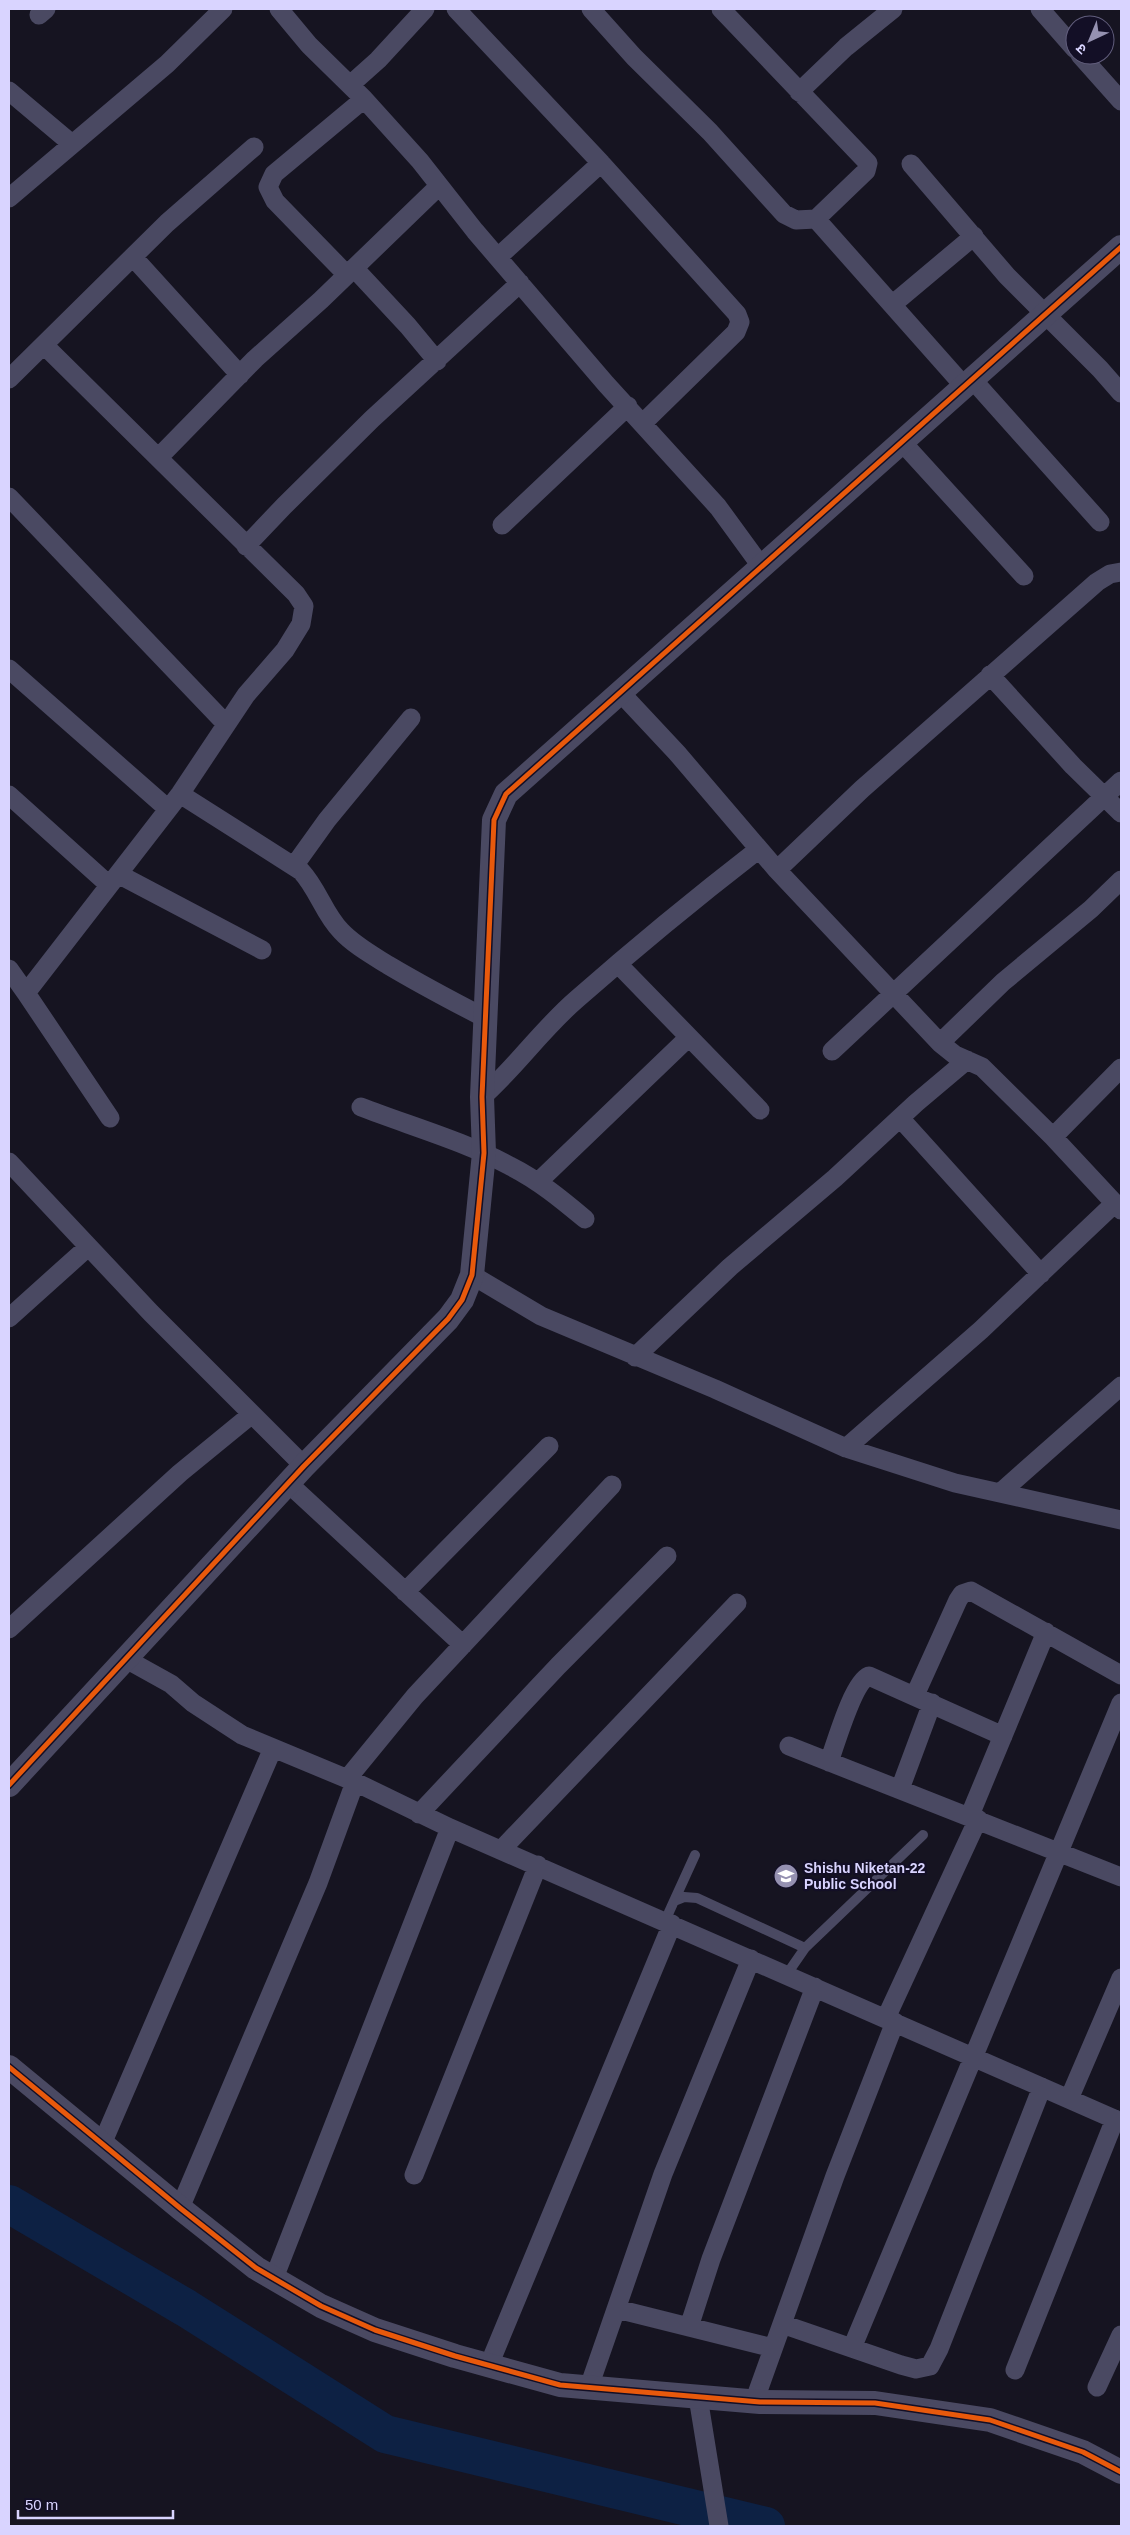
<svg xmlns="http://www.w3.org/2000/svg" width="1130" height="2535" viewBox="0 0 1130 2535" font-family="Arial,'Noto Sans Devanagari',sans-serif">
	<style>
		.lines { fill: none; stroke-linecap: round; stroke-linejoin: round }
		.river { stroke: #0d2144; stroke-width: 38 }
		.service { stroke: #4a4962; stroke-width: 10 }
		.minor { stroke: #4a4962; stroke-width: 19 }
		.tertiary { stroke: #4a4962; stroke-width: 24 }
		.cycleway-casing { stroke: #130f26; stroke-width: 8 }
		.cycleway { stroke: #e8590c; stroke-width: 5 }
		.labels { text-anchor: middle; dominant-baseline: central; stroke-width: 4.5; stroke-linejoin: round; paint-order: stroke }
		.poi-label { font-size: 14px; font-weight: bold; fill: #d9d4ff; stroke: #130f26; text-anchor: start }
	</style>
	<rect width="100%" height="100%" fill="#161421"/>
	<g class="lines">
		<path class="river" d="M9 2204 186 2308 385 2434 766 2526"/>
		<path class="service" d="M674 1901 695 1855
			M665 1921 674 1901 684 1897 697 1898 805 1948 787 1974
			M805 1948 923 1835"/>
		<path class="minor" d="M279 9 309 45 364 99 420 161 475 231 606 384 718 507 761 566
			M456 9 601 163 737 314 740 322 736 332 643 423
			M591 9 634 57 710 132 784 214 796 220 816 219 866 171 868 163 721 9
			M1040 9 1075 49
			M39 15 46 9
			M1080 55 1121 101
			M350 85 378 60 425 9
			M9 91 72 144
			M799 92 846 47 893 9
			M911 164 1007 276 1100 369 1121 393
			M9 198 167 64 223 9
			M816 219 964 386
			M133 257 240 375
			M498 257 601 163
			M354 268 408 326 437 361
			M347 275 275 201 268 187 274 174 364 99
			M893 304 974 236
			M45 346 296 594 304 606 301 624 285 650 246 695 180 794 26 993 110 1118
			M9 379 167 223 254 147
			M972 379 1100 522
			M901 441 1024 576
			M159 457 255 359 321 300 439 186
			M9 497 226 724
			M502 525 628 406
			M246 546 284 506 372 419 520 283
			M9 669 168 809
			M990 675 1073 766 1121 813
			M619 691 677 753 777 870 940 1043
			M180 794 301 871C318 889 324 914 341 931 354 945 372 955 388 965 420 984 452 1001 485 1018
			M9 795 109 885
			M294 866 327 820 411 718
			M777 870 862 789 1097 582 1110 574 1121 572
			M118 874 262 950
			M1121 880 1091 909 1003 982 940 1043 955 1055 982 1067 1053 1137 1121 1210
			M619 965 760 1110
			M9 969 26 993
			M832 1051 1121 781
			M482 1097C516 1067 542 1029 577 999 636 947 697 897 759 849
			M361 1107C410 1126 464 1141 510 1166 538 1180 561 1199 585 1219
			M900 1118 1041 1274
			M1053 1137 1121 1068
			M9 1162 151 1313 304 1466
			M538 1182 689 1037
			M472 1275 541 1316 715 1389 846 1448 955 1483 1121 1520
			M9 1318 88 1247
			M635 1357 730 1267 835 1178 916 1103 967 1060
			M846 1448 981 1330 1115 1203
			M288 1483 463 1645
			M1001 1492 1121 1386
			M405 1592 549 1446
			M9 1629 180 1473 252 1414
			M126 1659 171 1684 193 1703 242 1735 355 1782 450 1828 1121 2122
			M915 1695 958 1600 962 1594 971 1591 1121 1675
			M789 1746 1121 1877
			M829 1762C836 1743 853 1682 869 1676L1003 1736
			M347 1779 415 1696 612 1485
			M900 1789 932 1703
			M419 1814 558 1666 667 1556
			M970 1815 1046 1632
			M502 1849 737 1603
			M886 2018 978 1819
			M1069 2099 1121 1978
			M102 2144 273 1748
			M414 2175 538 1865
			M180 2208 318 1883 355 1782
			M274 2278 450 1828
			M617 2309 773 2348
			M782 2324 901 2365 916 2369 930 2366 939 2349 1042 2087
			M689 2327 711 2259 815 1987
			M852 2348 1121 1703
			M489 2365 672 1924
			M1015 2370 1115 2119
			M589 2387 663 2174 751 1959
			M1097 2387 1121 2335
			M698 2397 719 2526
			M754 2402 835 2176 895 2022"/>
		<path class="tertiary" d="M9 1785 304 1466 448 1319 462 1300 472 1275 484 1153 482 1097 494 820 506 794 1121 247
			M9 2067 180 2208 256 2268 321 2306 375 2330 455 2356 560 2385 760 2402 875 2403 990 2420 1083 2452 1121 2472"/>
		<defs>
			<path id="cycleway" d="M9 1785 304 1466 448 1319 462 1300 472 1275 484 1153 482 1097 494 820 506 794 1121 247
				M9 2067 180 2208 256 2268 321 2306 375 2330 455 2356 560 2385 760 2402 875 2403 990 2420 1083 2452 1121 2472"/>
		</defs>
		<use href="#cycleway" class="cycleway-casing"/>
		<use href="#cycleway" class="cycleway"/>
	</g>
	<defs>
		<symbol id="school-disc" viewBox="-11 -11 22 22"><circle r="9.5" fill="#9591b1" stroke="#130f26"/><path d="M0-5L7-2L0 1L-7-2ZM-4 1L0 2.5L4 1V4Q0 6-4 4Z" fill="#fff"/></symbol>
	</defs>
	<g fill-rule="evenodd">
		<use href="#school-disc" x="772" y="1862" width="28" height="28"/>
	</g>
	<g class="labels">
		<g class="poi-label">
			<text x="804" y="1868">Shishu Niketan-22<tspan x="804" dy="16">Public School</tspan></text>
		</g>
	</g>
	<rect width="1130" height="2535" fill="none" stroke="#d9d4ff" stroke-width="20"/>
	<g transform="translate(1090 40) rotate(224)"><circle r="24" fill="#130f26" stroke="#625e7d"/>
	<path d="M0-4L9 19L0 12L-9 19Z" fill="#9591b1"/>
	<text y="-8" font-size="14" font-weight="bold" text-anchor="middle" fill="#d9d4ff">उ</text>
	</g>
	<path d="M18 2510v8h155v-8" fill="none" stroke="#d9d4ff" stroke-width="2.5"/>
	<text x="25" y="2510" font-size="15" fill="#d9d4ff" stroke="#130f26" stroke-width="4" paint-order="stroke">50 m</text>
</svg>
